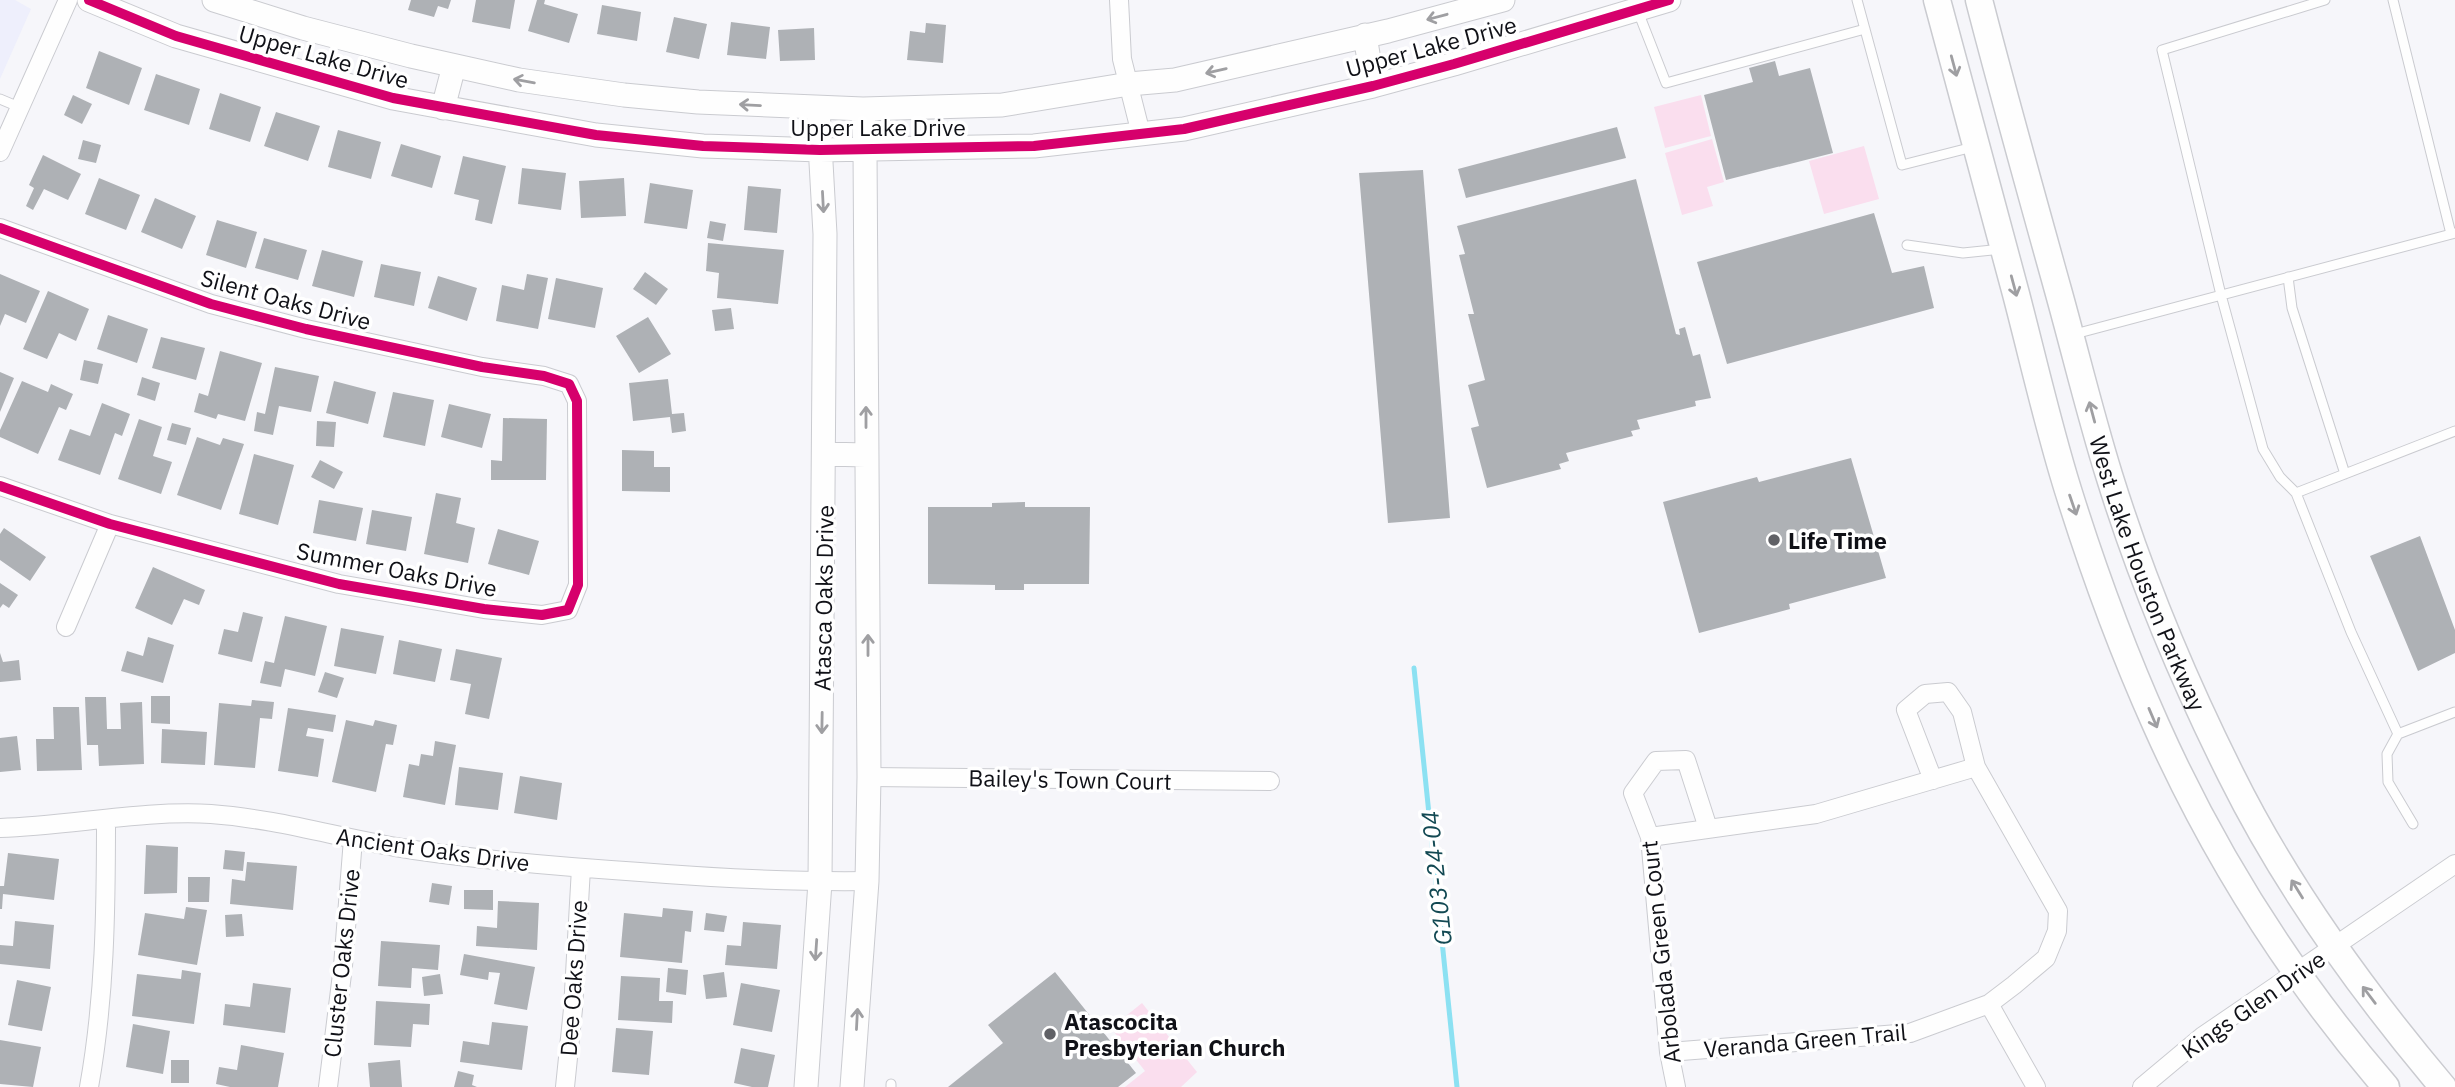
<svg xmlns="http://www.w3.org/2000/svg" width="2455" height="1087" viewBox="0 0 2455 1087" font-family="'IBM Plex Sans',sans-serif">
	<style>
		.built { fill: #eeeffc }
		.green { fill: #fadeee }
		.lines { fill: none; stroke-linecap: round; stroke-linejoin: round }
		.stream { stroke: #8ce1f2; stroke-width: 5 }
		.building { fill: #aeb1b5 }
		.service-casing { stroke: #cacbd0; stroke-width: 11 }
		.minor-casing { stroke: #cacbd0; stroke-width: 20 }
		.tertiary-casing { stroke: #cacbd0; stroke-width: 25 }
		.secondary-casing { stroke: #cacbd0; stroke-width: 29 }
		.service { stroke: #fefefe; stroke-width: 9 }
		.minor { stroke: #fefefe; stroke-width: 18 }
		.tertiary { stroke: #fefefe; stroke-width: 23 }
		.secondary { stroke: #fefefe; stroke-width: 26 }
		.cycleway-casing { stroke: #fff; stroke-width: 15 }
		.cycleway { stroke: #d6006c; stroke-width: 10 }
		.oneway { stroke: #9f9fa2 }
		.poi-dot { fill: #606166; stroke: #fff; stroke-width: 2.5 }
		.labels { text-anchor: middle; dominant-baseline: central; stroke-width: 7; stroke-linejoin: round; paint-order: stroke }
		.street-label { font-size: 23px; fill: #101117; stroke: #fff }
		.poi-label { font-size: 23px; font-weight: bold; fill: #101117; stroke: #fff; text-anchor: start }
		.water-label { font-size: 24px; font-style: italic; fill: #134953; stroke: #fff }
	</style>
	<rect width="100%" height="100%" fill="#f6f6fa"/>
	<path class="built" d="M0 0H15L31 9 0 79Z"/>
	<path class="green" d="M1701 95 1711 136 1665 148 1654 107Z
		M1712 139 1724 182 1707 187 1713 206 1682 215 1665 153Z
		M1864 146 1879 199 1824 214 1809 161Z
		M1142 1003 1197 1072 1181 1087H1125L1145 1071 1111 1028Z"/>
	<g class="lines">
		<path class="stream" d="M1414 668 1457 1087"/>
	</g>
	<path class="building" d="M411 0H451L448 9 438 6 434 17 408 10Z
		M476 0H515L510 29 472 22Z
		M537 0H545L544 4 578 14 569 43 528 31Z
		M602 5 641 12 637 41 597 34Z
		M674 17 707 24 699 59 666 52Z
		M731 22 770 27 766 59 727 55Z
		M926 23 946 25 943 63 907 60 910 31 925 33Z
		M814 28 815 60 780 61 778 30Z
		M99 51 142 68 129 105 86 88Z
		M1775 61 1779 76 1810 68 1833 153 1726 180 1704 95 1753 82 1749 68Z
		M156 74 200 89 189 125 144 110Z
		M220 93 261 107 250 142 209 129Z
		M73 95 92 104 82 124 64 115Z
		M276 112 320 126 308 161 264 146Z
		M1617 127 1626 158 1466 198 1458 169Z
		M338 130 381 142 371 179 328 167Z
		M83 140 101 145 96 163 78 159Z
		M401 144 441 156 432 188 391 176Z
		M43 155 81 174 68 200 44 189 33 210 26 206 34 188 29 185Z
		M463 156 506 166 492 224 475 220 479 200 454 194Z
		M522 168 566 173 561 210 518 204Z
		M1423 170 1450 518 1388 523 1359 173Z
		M99 178 140 195 126 230 85 214Z
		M624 178 626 216 581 218 579 181Z
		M1636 179 1676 334 1680 335 1679 329 1685 327 1693 356 1700 354 1711 398 1695 401 1696 406 1637 420 1640 429 1631 431 1633 436 1566 453 1569 461 1559 464 1561 469 1487 488 1471 428 1479 426 1468 385 1485 380 1468 314H1474L1459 255 1465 254 1457 226Z
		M650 183 693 190 687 229 644 223Z
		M748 186 781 189 777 233 744 230Z
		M155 198 196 216 182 249 141 232Z
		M1874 213 1892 273 1924 266 1934 308 1727 364 1697 262Z
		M217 220 257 232 246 268 206 255Z
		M710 221 726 224 723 241 707 238Z
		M264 238 307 250 298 280 255 268Z
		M708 243 784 250 778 304 717 298 719 273 706 271Z
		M322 250 363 261 354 297 312 286Z
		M381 264 421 272 414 306 374 297Z
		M645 272 668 289 656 305 633 289Z
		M0 274 40 291 26 323 5 314 0 326Z
		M527 274 548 278 538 329 496 321 502 285 524 290Z
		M438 276 477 288 467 321 428 308Z
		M556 278 603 288 595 328 548 319Z
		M48 291 89 309 76 341 59 333 47 359 23 349Z
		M731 308 734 329 715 331 712 310Z
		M108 315 148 329 137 363 97 349Z
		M648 317 671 354 639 373 616 336Z
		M161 337 205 348 196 380 152 368Z
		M220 351 262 363 245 421 218 414 216 419 194 412 199 393 208 396Z
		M84 360 103 364 98 384 80 380Z
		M275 367 319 376 311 412 279 406 273 435 254 431 257 412 265 414Z
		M0 372 14 378 0 412Z
		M142 377 160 383 155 401 137 395Z
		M668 379 672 414 684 413 686 431 672 433 670 417 633 421 629 383Z
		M22 381 48 392 51 384 73 394 66 410 59 407 38 454 0 437V430Z
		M334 381 376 392 368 424 326 413Z
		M393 392 434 400 425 446 383 437Z
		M102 403 130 414 122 436 115 433 100 475 58 460 70 429 90 436Z
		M449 404 491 414 482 448 441 437Z
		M503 418 547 419 546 480H491V460L502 461Z
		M139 419 162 427 153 456 172 462 161 494 118 479Z
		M317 421 336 422 334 447 316 446Z
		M172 423 191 428 186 445 167 440Z
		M197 437 220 445 223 438 244 444 221 510 177 495Z
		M622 450 654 451V467H670V492L622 491Z
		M254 454 294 465 278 525 239 514Z
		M1851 458 1886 578 1789 604 1790 609 1699 633 1663 502 1757 477 1759 482Z
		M320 460 343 472 334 489 311 477Z
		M436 493 461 498 456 523 475 528 468 563 424 554Z
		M319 500 363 508 356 541 313 533Z
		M1025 502V507H1090L1089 584H1024V590H995V585L928 584V507H992V503Z
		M372 510 412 517 406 551 366 544Z
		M4 528 46 557 30 581 0 560V534Z
		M498 529 539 541 529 575 488 564Z
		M2420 536 2455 630V653L2418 671 2370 556Z
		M153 567 205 590 199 605 184 599 172 625 135 608Z
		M0 583 18 595 9 608 3 604 0 608Z
		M243 612 263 617 252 662 218 654 224 629 238 632Z
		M285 616 327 626 315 676 285 669 281 687 260 683 265 661 274 663Z
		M341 628 384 636 376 674 334 666Z
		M148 637 174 645 163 683 121 671 127 651 143 656Z
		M399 640 442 649 435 682 393 674Z
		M456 649 502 658 489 719 465 714 471 684 450 680Z
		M0 653 3 662 19 660 21 680 0 682Z
		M325 672 344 678 337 698 318 692Z
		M151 696H170V724L151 723Z
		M85 697H106L107 729H121L120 703 142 702 144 764 99 766 98 745H87Z
		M252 700 274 702 272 719 260 718 255 768 214 765 219 703 251 706Z
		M53 707H79L82 770 37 771 36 739H54Z
		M288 708 336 715 333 732 308 728 306 736 324 739 318 777 278 771Z
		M346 720 373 726 375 720 397 725 393 745 386 744 376 792 332 782Z
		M162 729 207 732 205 765 161 763Z
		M17 736 21 770 0 772V738Z
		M435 741 456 745 445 805 403 797 409 764 419 766 421 754 433 756Z
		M459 767 503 773 498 810 455 805Z
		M520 776 562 783 557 820 514 813Z
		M146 845 178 847 177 893 144 894Z
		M225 850 245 852 243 871 223 869Z
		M8 853 59 859 54 900 3 894 2 909H0V886H4Z
		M247 862 297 866 293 910 230 904 232 879 245 881Z
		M188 877H210L209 902H188Z
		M432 883 452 886 449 905 429 902Z
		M464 890H493V910L464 909Z
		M498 901 539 903 537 950 476 946 477 926 497 928Z
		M186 907 207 910 197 965 138 955 145 913 184 919Z
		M663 908 693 911 691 932 685 931 682 963 620 957 624 913 662 917Z
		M706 913 727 916 724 932 704 930Z
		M242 914 244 936 226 937 225 915Z
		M15 921 54 925 50 969 0 964V945L13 946Z
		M743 922 781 925 777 969 725 965 727 945 741 946Z
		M381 941 440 945 438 970 412 968 411 988 378 986Z
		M464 954 535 967 527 1010 494 1004 500 973 489 972 488 980 460 975Z
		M668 968 688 970 686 995 666 992Z
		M182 970 201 973 194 1024 132 1016 137 974 181 979Z
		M724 972 727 997 706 999 703 975Z
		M1055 972 1136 1073 1118 1087H948L1003 1043 988 1025Z
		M440 974 443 994 424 996 422 977Z
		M621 976 660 978 659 1001H673L672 1023 618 1020Z
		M17 980 51 987 42 1031 8 1025Z
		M253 983 291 988 285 1033 223 1025 225 1004 250 1007Z
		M741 983 780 990 772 1032 733 1025Z
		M376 1001 430 1004 429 1025 413 1024 411 1047 374 1045Z
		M492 1022 528 1026 522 1070 460 1062 463 1041 489 1045Z
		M133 1024 170 1031 163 1074 126 1067Z
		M616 1028 653 1031 649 1075 612 1072Z
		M0 1040 41 1047 33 1087 0 1084Z
		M241 1045 284 1053 278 1087H230L216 1084 219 1067 237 1070Z
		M741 1048 775 1055 768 1087H752L734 1083Z
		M171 1060H189V1083H171Z
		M400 1060 402 1087H370L368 1063Z
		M458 1071 474 1075 472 1085 477 1087H454Z"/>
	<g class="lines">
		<defs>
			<path id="service" d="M1857 0 1902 165 1973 147
				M2325 0 2162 50 2221 295 2263 449 2280 477 2296 493 2351 632 2398 734 2455 712
				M2393 0 2451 234
				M1637 9 1666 83 1865 29
				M0 99 19 107
				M1907 245 1963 253 2002 249
				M2288 277 2292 308 2345 474
				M2071 335 2455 233
				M2296 493 2455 431
				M2398 734 2387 754 2388 782 2413 824
				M891 1087V1084"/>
			<path id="minor" d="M1119 0 1122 59 1141 134
				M0 152 68 0
				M0 228 211 304 306 329 482 367 544 376 569 384 577 401 578 585 568 610 542 615 484 609 339 584 110 524 0 486
				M66 627 110 524
				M869 777 1270 781
				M0 828C70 826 141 810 211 814 280 819 346 840 414 850 489 861 564 867 640 872 715 878 791 882 867 881
				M1650 837 1816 814 1976 767
				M1989 1004 2036 1087
				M1669 1052 1910 1033 1989 1004 2014 985 2046 958 2057 931 2058 911 1976 767 1962 712 1948 692 1925 694 1906 710 1933 780
				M89 1087C105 998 106 910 106 820
				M328 1087 343 966 353 839
				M565 1087 573 1009 581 868
				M1676 1087 1669 1052 1650 837 1633 793 1656 761 1686 760 1708 828
				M2142 1087 2203 1036 2455 864"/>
			<path id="tertiary" d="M89 0 176 36 393 98 596 135 703 146 820 150 1034 146 1184 129 1373 86 1454 64 1669 0
				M214 0 303 28 411 56 519 80 624 95 698 102 863 109 1002 105 1129 84 1175 80 1388 31 1503 0
				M1365 35 1373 86
				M443 108 454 66
				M824 454 866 455
				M806 1087 820 882 825 234 818 109
				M852 1087 867 881 869 777 865 149 863 109"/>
			<g id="secondary">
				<path d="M1937 0C1963 98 1990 196 2016 294 2033 359 2048 426 2068 490 2093 570 2122 649 2156 725 2214 855 2293 979 2386 1087"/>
				<path id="s1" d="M1979 0C2004 97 2031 193 2058 290 2075 351 2090 414 2109 475 2141 578 2183 679 2231 775 2287 888 2362 991 2443 1087"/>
			</g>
		</defs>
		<use href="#service" class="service-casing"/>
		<use href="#minor" class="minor-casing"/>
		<use href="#tertiary" class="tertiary-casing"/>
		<use href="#secondary" class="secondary-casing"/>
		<use href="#service" class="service"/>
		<use href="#minor" class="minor"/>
		<use href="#tertiary" class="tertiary"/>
		<use href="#secondary" class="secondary"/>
		<defs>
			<path id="cycleway" d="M89 0 176 36 393 98 596 135 703 146 820 150 1034 146 1184 129 1373 86 1454 64 1669 0
				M0 228 211 304 306 329 482 367 544 376 569 384 577 401 578 585 568 610 542 615 484 609 339 584 110 524 0 486"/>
		</defs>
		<use href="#cycleway" class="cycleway-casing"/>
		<use href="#cycleway" class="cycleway"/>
	</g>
	<defs><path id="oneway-shaft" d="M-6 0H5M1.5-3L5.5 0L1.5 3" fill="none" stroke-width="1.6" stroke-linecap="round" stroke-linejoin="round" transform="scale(1.75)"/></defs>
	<g class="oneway">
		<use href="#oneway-shaft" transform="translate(1437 17) rotate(165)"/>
		<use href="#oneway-shaft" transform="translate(1954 66) rotate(75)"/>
		<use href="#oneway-shaft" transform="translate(1216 71) rotate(167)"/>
		<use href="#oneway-shaft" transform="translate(524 81) rotate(-170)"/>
		<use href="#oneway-shaft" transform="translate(750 105) rotate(-177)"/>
		<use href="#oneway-shaft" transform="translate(823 202) rotate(87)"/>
		<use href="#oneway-shaft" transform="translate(2014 286) rotate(75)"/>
		<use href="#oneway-shaft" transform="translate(2092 412) rotate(-105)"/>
		<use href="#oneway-shaft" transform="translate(866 417) rotate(-90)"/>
		<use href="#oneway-shaft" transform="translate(2073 505) rotate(71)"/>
		<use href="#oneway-shaft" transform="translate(868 645) rotate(-90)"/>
		<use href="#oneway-shaft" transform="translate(2153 718) rotate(67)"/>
		<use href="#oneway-shaft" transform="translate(822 723) rotate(91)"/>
		<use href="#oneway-shaft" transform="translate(2297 889) rotate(-122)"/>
		<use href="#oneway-shaft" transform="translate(816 950) rotate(94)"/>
		<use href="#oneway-shaft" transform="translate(2369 995) rotate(-127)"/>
		<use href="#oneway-shaft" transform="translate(857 1019) rotate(-87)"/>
	</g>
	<g class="poi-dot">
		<circle cx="1774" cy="540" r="7"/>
		<circle cx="1050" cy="1034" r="7"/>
	</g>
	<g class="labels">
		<g class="street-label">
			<text transform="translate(1431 46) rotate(-15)">Upper Lake Drive</text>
			<text transform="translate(324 56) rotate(16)">Upper Lake Drive</text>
			<text x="878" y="127">Upper Lake Drive</text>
			<text transform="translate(286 299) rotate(15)">Silent Oaks Drive</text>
			<text transform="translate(397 569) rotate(11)">Summer Oaks Drive</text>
			<text stroke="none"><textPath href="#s1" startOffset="598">West Lake Houston Parkway</textPath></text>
			<text transform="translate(823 598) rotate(-89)">Atasca Oaks Drive</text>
			<text transform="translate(1070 779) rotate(1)">Bailey's Town Court</text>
			<text transform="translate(433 849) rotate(8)">Ancient Oaks Drive</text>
			<text transform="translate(1660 952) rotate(-96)">Arbolada Green Court</text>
			<text transform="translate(341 963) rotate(-84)">Cluster Oaks Drive</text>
			<text transform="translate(573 978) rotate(-86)">Dee Oaks Drive</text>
			<text transform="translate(2253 1004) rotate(-35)">Kings Glen Drive</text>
			<text transform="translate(1805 1040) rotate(-5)">Veranda Green Trail</text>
		</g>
		<g class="poi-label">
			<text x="1788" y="540">Life Time</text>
			<text x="1064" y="1021">Atascocita<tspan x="1064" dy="26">Presbyterian Church</tspan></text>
		</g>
		<g class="water-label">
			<text transform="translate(1436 878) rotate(-96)">G103-24-04</text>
		</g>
	</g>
</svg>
